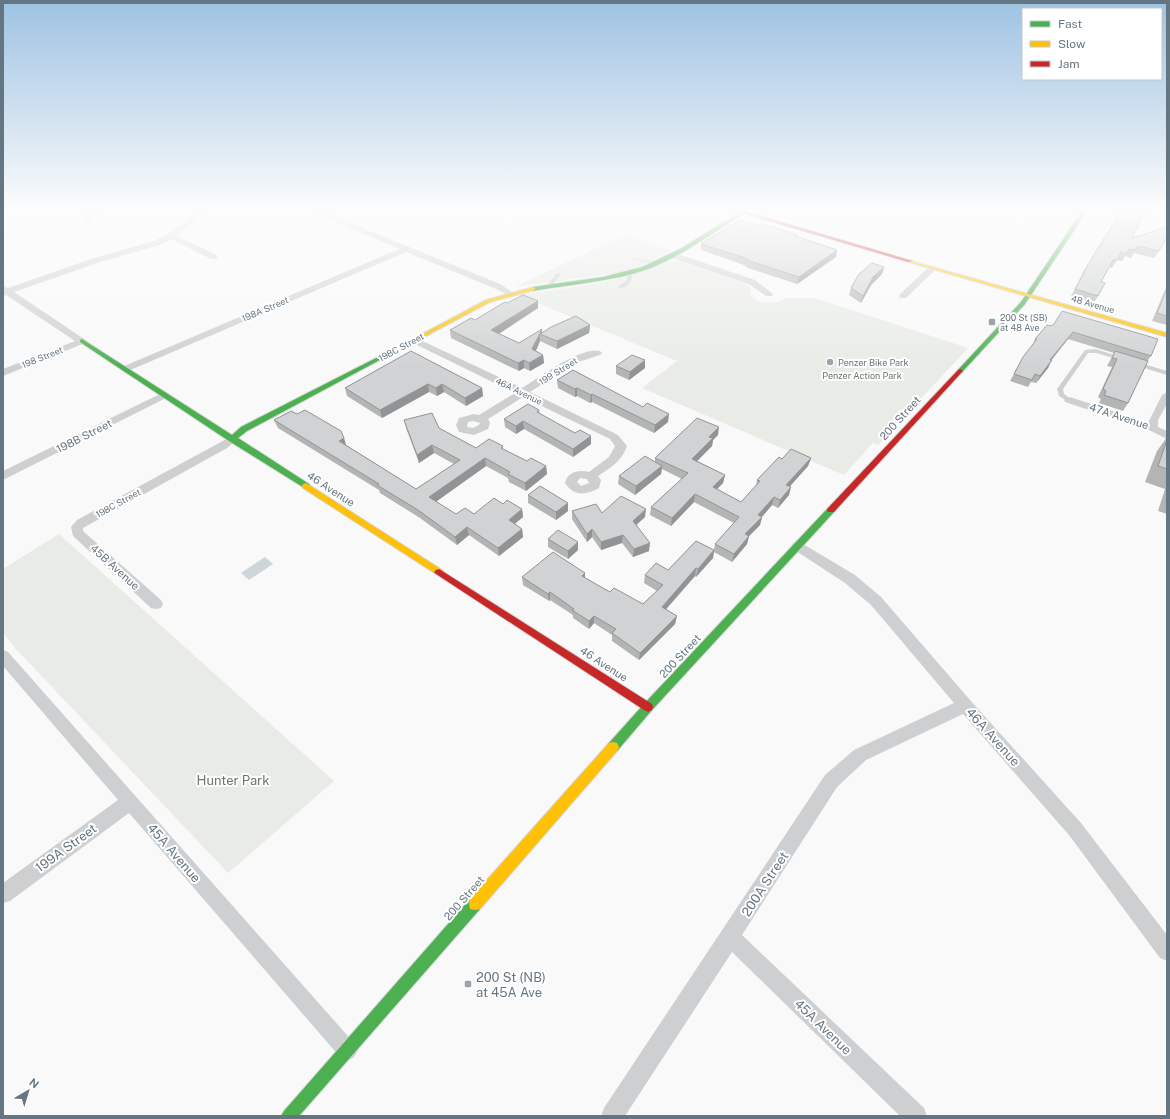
<svg xmlns="http://www.w3.org/2000/svg" width="1170" height="1119" viewBox="0 0 1170 1119" font-family="'Public Sans',sans-serif">
	<style>
		.green { fill: #e8ebe6 }
		.water { fill: #ced6d9 }
		.lines { fill: none; stroke-linecap: round; stroke-linejoin: round }
		.fast-casing { stroke: #d5d6d7; stroke-width: 2 }
		.slow-casing { stroke: #d5d6d7; stroke-width: 2 }
		.jam-casing { stroke: #d5d6d7; stroke-width: 2 }
		.lane { fill: #cecfd0; fill-rule: evenodd }
		.street { fill: #cecfd0; fill-rule: evenodd }
		.fast { fill: #4caf50; fill-rule: evenodd }
		.slow { fill: #ffc107; fill-rule: evenodd }
		.jam { fill: #c62828; fill-rule: evenodd }
		.wall { fill: #b3b5b5 }
		.shaded-wall { fill: #929394 }
		.building { fill: #d0d2d3; stroke: #929394 }
		.poi-dot { fill: #99a4ac; stroke: #fff; stroke-width: 1.5 }
		.labels { text-anchor: middle; dominant-baseline: central; stroke-width: 4; stroke-linejoin: round; paint-order: stroke }
		.far-street-label { font-size: 9px; fill: #657683; stroke: #fff }
		.far-poi-label { font-size: 9px; fill: #657683; stroke: #fff; text-anchor: start }
		.far-park-label { font-size: 9px; fill: #687a64; stroke: #fff }
		.street-label { font-size: 11px; fill: #657683; stroke: #fff }
		.near-street-label { font-size: 13px; fill: #657683; stroke: #fff }
		.near-park-label { font-size: 13px; fill: #687a64; stroke: #fff }
		.near-poi-label { font-size: 13px; fill: #657683; stroke: #fff; text-anchor: start }
	</style>
	<rect width="100%" height="100%" fill="#f9f9f9"/>
	<path class="green" d="M625 234 672 251 641 266 618 273 515 287Z
		M668 261H679L743 282 750 286C751 289 749 292 751 295 757 305 778 305 785 298H815L968 348 878 445 873 443 844 475 642 388 677 361 518 295C569 287 621 284 668 261Z
		M59 534 334 781 228 873 16 649 3 633V569Z"/>
	<path class="water" d="M265 557 273 564 249 580 241 573Z"/>
	<g class="lines">
		<defs>
			<path id="fast" d="M742 211 744 212V214C712 233 682 256 648 269 611 282 571 284 533 291L530 289 533 287 603 277 642 267 680 249Z
				M1082 211H1087L1025 304 962 372H958V370L1021 302Z
				M82 339 232 435 241 427 384 354H388L389 355 247 431 238 438 309 484 310 486 309 488 306 489 229 441 80 342V340Z
				M831 507 835 510 834 512 652 710 617 751 613 752 609 751 607 747 609 743 644 704 828 508Z
				M475 898 480 899 481 904 480 909 299 1116H281L284 1111 470 899Z"/>
			<path id="slow" d="M908 260 1167 333V337L908 262Z
				M533 287 535 288V290L490 302 388 356H384L383 355 486 300Z
				M306 483 442 570 444 572 442 574H436L303 488 302 486 303 484Z
				M613 742 617 743 619 747 617 751 480 909 475 910 470 909 469 904 470 899 609 743Z"/>
			<path id="jam" d="M735 211H744L913 261 908 262Z
				M960 369 963 371 962 372 834 512H828L827 510 828 508 958 370Z
				M439 569 652 704 653 707 652 710 648 712 644 710 436 574 434 572 436 570Z"/>
		</defs>
		<use href="#fast" class="fast-casing"/>
		<use href="#slow" class="slow-casing"/>
		<use href="#jam" class="jam-casing"/>
		<path class="lane" d="M633 258 657 262 659 263 657 264 635 260H633Z
			M628 272 632 273C633 281 628 288 619 288V286L627 280Z
			M557 273 561 274 552 286H548V284Z
			M1096 349 1123 358 1120 360 1096 353H1088L1063 389 1064 394 1072 400 1071 401H1067L1059 396 1057 389 1085 350Z
			M1137 362 1167 371V375L1135 365V363Z"/>
		<path class="street" d="M91 211H99L89 223H83V219Z
			M200 211H208L176 236 217 255V259H211L171 239 160 245 100 262 14 292 87 341 85 343 3 376V369L75 341 6 295 3 296V286L8 288 94 258 154 241 168 234Z
			M310 211H321L500 284 514 293 510 296 494 288 406 252 128 371H122L120 369 122 367 399 249Z
			M669 253H675L755 280 773 294 772 296H766L749 284 669 257Z
			M930 266H933L937 268 906 298H900L899 296 900 294Z
			M414 337 522 388C539 378 581 346 600 351L602 353 600 355 575 363 530 392 618 435 627 446C622 461 610 468 598 476L601 480 599 488C586 495 574 497 565 483 567 472 579 469 589 472L609 457 615 446 610 439 523 397 488 419 490 423 488 429 474 435 459 432 456 425 459 418 474 414 479 415 515 393 411 342 409 340ZM473 421 480 423 479 425 473 428 467 427 468 422ZM580 478 587 479 589 483 581 486 577 482Z
			M164 392 168 393 169 395 168 397 3 480V471Z
			M1167 392V404L1158 420V427L1167 431V439L1149 430 1065 402 1064 400 1069 397 1073 398 1148 423 1162 395Z
			M232 436 236 437 238 439 227 448 83 528V531L161 600 163 604 161 608 156 609 151 608 73 536 71 527 77 520Z
			M798 541 855 575 881 597 970 700 1081 823 1167 935V961L1160 958 1069 835 963 714 866 760 837 787 742 935 924 1108 927 1116H900L732 952 625 1116H601L604 1108 825 775 854 750 954 703 871 605 845 583 793 549 792 546 793 543Z
			M3 650 8 652 354 1043 358 1050 354 1057 347 1061 340 1057 129 813 10 901 3 903V883L118 800 3 666Z"/>
		<use href="#fast" class="fast"/>
		<use href="#slow" class="slow"/>
		<use href="#jam" class="jam"/>
	</g>
	<path class="wall" d="M759 226 797 235 796 237 837 250 836 257 797 284 748 268 744 265 701 250V244Z
		M1132 238 1159 251 1154 258 1134 253 1131 258 1125 256 1122 261 1117 260 1112 268 1109 267 1101 282 1105 283 1094 303 1071 296 1080 280H1079L1083 273Z
		M884 267 882 274 871 285 861 303 849 295 851 288Z
		M1167 285V325L1152 321Z
		M538 301V308L499 334 519 343 542 332 590 325 589 333 557 349 540 341 536 351 543 355 544 363 530 371 524 368 519 371 451 338 450 330 475 320 507 303Z
		M1054 324 1151 356 1147 361 1128 403 1123 411 1099 403 1101 399 1098 397 1112 367 1107 366 1114 353 1068 339 1051 360 1048 368 1036 383 1031 382 1028 387 1010 381 1014 374 1032 346 1035 339Z
		M411 351 482 388 483 396 466 406 444 392 437 396 429 392 382 418 347 396 345 388Z
		M616 366 645 368 629 380 616 374Z
		M557 380 668 422 654 433 592 402 590 403 577 396 575 397 558 388Z
		M539 410 540 414 575 433 591 436V444L573 457 524 429 516 434 505 427 504 419Z
		M297 414 344 438 346 445 416 489 454 464 434 453 419 463 406 428 404 420 439 428 476 448 503 446V449L527 461 546 466 547 474 526 491 509 482 508 478 486 466 436 502 456 514H474L503 504 522 509 523 517 515 524 522 529 523 537 499 556 469 535 457 545 420 518 380 493 379 490 278 428 274 420Z
		M718 435 713 440 712 446 697 461 725 475 723 483 717 489 741 502 756 486 757 480 782 459 811 458 808 466 790 486 789 495 778 508 772 505 762 517 760 525 749 536 747 544 732 562 714 552 713 558 696 577 695 576 666 609 677 616 675 624 639 660 612 641V635L594 623 589 629 573 618V615L550 600 549 601 523 585 522 577 585 578 610 592 643 604 657 591 644 583 645 575 668 570 714 550 715 544 734 523 694 502 671 526 650 515 651 507 682 479 662 469 661 474 635 495 618 484 619 476 655 462V458Z
		M1167 437V514L1158 511 1165 489 1145 482 1157 451Z
		M528 495 568 511 556 520 528 503Z
		M572 511 645 517 636 525 649 551 633 557 622 543 601 550 592 537 587 542 572 519Z
		M548 539 578 550 568 559 548 547Z"/>
	<path class="shaded-wall" d="M837 250 836 257 797 284 799 277Z
		M884 267 882 274 871 285 861 303 863 296 873 277Z
		M538 301V308L492 338 491 330Z
		M590 325 589 333 557 349V341Z
		M542 329V335L540 334V341L533 357 532 349Z
		M1073 332 1068 339 1046 367 1050 360Z
		M543 355 544 363 530 371 529 363Z
		M524 360V368L519 371 518 363Z
		M645 360V368L629 380 630 372Z
		M1052 360 1048 368 1036 383 1040 376Z
		M428 384 429 392 382 418 380 410Z
		M442 384 444 392 437 396 436 388Z
		M482 388 483 396 466 406 465 398Z
		M577 388V396L575 397V389Z
		M592 394V402L590 403 591 395Z
		M669 414 668 422 654 433 655 425Z
		M523 421 524 429 516 434V426Z
		M719 427 718 435 713 440 712 446 691 467 692 459 709 437Z
		M591 436V444L573 457V449Z
		M344 438 346 446 339 441Z
		M432 445 434 453 419 463 417 455Z
		M485 458 486 466 431 505 429 497Z
		M811 458 808 466 784 493 786 485Z
		M546 466 547 474 526 491 525 483Z
		M662 466 661 474 635 495 636 486Z
		M725 475 723 483 711 495 713 487Z
		M791 487 789 495 778 508 780 500Z
		M695 494 694 502 671 526 672 518Z
		M774 497 772 505 760 519 762 517 760 525 749 536 747 544 732 562 734 554 745 534 758 515Z
		M568 503V511L556 520V512Z
		M522 509 523 517 509 528V520Z
		M646 509 645 517 632 529 633 521Z
		M467 527 469 535 457 545 455 537Z
		M522 529 523 537 499 556 498 548Z
		M592 529V537L587 542V534Z
		M623 535 622 543 601 550V542Z
		M578 542V550L568 559V551Z
		M650 543 649 551 633 557 634 549Z
		M714 550 713 558 696 577 698 569Z
		M696 568 695 576 661 615 662 607Z
		M585 573V581L582 576Z
		M550 592V600L549 601 548 594Z
		M594 616V623L589 629V621Z
		M677 616 675 624 639 660 640 653Z"/>
	<path class="building" d="M1121 211H1146L1132 238 1167 227V236L1159 251 1138 246 1135 250 1129 249 1126 254 1121 252 1117 260H1113L1101 282 1105 283 1098 296 1075 289 1084 273H1083Z
		M740 220 759 226 762 224 779 229 797 235 795 236 837 250 799 277 749 261 745 258 701 244Z
		M872 263 884 267 873 277 863 296 851 288 859 274Z
		M1167 289V316L1157 313Z
		M523 295 538 301 491 330 519 343 542 329 532 349 543 355 529 363 524 360 518 363 450 330 471 318 475 320 505 302 507 303Z
		M1062 311 1158 339 1151 356 1073 332 1050 360H1052L1040 376 1035 374 1032 380 1014 374 1023 357 1037 339H1035L1047 325 1051 326 1054 324Z
		M576 316 590 325 557 341 540 334 551 327Z
		M411 351 482 388 465 398 442 384 436 388 428 384 380 410 345 388Z
		M1115 351 1148 361 1128 403 1104 395 1106 391 1103 389 1117 359 1112 358Z
		M632 355 645 360 630 372 616 366Z
		M573 370 643 407 647 403 669 414 655 425 592 394 591 395 577 388 575 389 557 380Z
		M528 404 539 410 537 412 575 433 580 430 591 436 573 449 523 421 516 426 504 419Z
		M305 410 341 431 344 438 339 441 416 489 460 460 432 445 417 455 404 420 432 413 439 428 476 448 489 439 503 446 501 448 527 461 531 458 546 466 525 483 508 474 510 472 485 458 429 497 456 514 465 508 474 514 494 498 503 504 507 500 522 509 509 520 522 529 498 548 467 527 455 537 418 510 377 485 379 484 274 420 291 411 297 414Z
		M697 418 719 427 709 437 713 438 692 459 725 475 713 487 741 502 760 481 757 480 779 457 782 459 791 449 811 458 786 485 791 487 780 500 774 497 758 515 762 517 745 534 749 536 734 554 715 544 739 517 695 494 672 518 651 507 688 473 655 458Z
		M1167 440V469L1158 466Z
		M645 456 662 466 636 486 619 476Z
		M540 486 568 503 556 512 528 495Z
		M621 496 646 509 633 521 650 543 634 549 623 535 601 542 592 529 587 534 572 511 596 504 602 513Z
		M558 530 578 542 568 551 548 539Z
		M696 541 714 550 698 569 696 568 662 607 677 616 640 653 612 633 616 629 594 616 589 621 572 610 574 609 550 592 548 594 522 577 553 552 585 573 582 576 610 592 614 588 643 604 663 585 645 575 656 563 668 570Z"/>
	<linearGradient id="sky" x2="0" y2="1"><stop stop-color="#9dc2e2"/><stop offset="0.57" stop-color="#fcfcfc"/><stop offset="1" stop-color="#fcfcfc" stop-opacity="0"/></linearGradient>
	<rect width="1170" height="368" fill="url(#sky)"/>
	<g class="poi-dot">
		<rect x="988" y="318" width="8" height="8" rx="2"/>
		<circle cx="830" cy="362" r="4"/>
		<rect x="464" y="980" width="8" height="8" rx="2"/>
	</g>
	<g class="labels">
		<g class="far-street-label">
			<text transform="translate(1093 304) rotate(16)">48 Avenue</text>
			<text transform="translate(265 309) rotate(-23)">198A Street</text>
			<text transform="translate(401 347) rotate(-28)">198C Street</text>
			<text transform="translate(42 357) rotate(-22)">198 Street</text>
			<text transform="translate(558 371) rotate(-32)">199 Street</text>
			<text transform="translate(519 391) rotate(26)">46A Avenue</text>
			<text transform="translate(118 503) rotate(-29)">198C Street</text>
		</g>
		<g class="far-poi-label">
			<text x="1000" y="317">200 St (SB)<tspan x="1000" dy="10">at 48 Ave</tspan></text>
			<text x="838" y="362">Penzer Bike Park</text>
		</g>
		<g class="far-park-label">
			<text x="862" y="375">Penzer Action Park</text>
		</g>
		<g class="street-label">
			<text transform="translate(1119 416) rotate(18)">47A Avenue</text>
			<text transform="translate(900 418) rotate(-48)">200 Street</text>
			<text transform="translate(84 436) rotate(-27)">198B Street</text>
			<text transform="translate(331 489) rotate(33)">46 Avenue</text>
			<text transform="translate(115 567) rotate(42)">45B Avenue</text>
			<text transform="translate(680 656) rotate(-47)">200 Street</text>
			<text transform="translate(604 664) rotate(33)">46 Avenue</text>
			<text transform="translate(464 898) rotate(-49)">200 Street</text>
		</g>
		<g class="near-street-label">
			<text transform="translate(993 737) rotate(48)">46A Avenue</text>
			<text transform="translate(66 848) rotate(-36)">199A Street</text>
			<text transform="translate(174 853) rotate(49)">45A Avenue</text>
			<text transform="translate(765 884) rotate(-57)">200A Street</text>
			<text transform="translate(823 1027) rotate(44)">45A Avenue</text>
		</g>
		<g class="near-park-label">
			<text x="233" y="780">Hunter Park</text>
		</g>
		<g class="near-poi-label">
			<text x="476" y="977">200 St (NB)<tspan x="476" dy="15">at 45A Ave</tspan></text>
		</g>
	</g>
	<rect width="1170" height="1119" fill="none" stroke="#657683" stroke-width="8"/>
	<rect x="1022" y="8" width="140" height="72" fill="#ffffff" stroke="#c1c8cd"/>
	<rect x="1030" y="21" width="20" height="6" fill="#4caf50" stroke="#c1c8cd"/>
	<text x="1058" y="28" font-size="12" fill="#657683">Fast</text>
	<rect x="1030" y="41" width="20" height="6" fill="#ffc107" stroke="#c1c8cd"/>
	<text x="1058" y="48" font-size="12" fill="#657683">Slow</text>
	<rect x="1030" y="61" width="20" height="6" fill="#c62828" stroke="#c1c8cd"/>
	<text x="1058" y="68" font-size="12" fill="#657683">Jam</text>
	<g transform="translate(28 1091) rotate(38)" stroke="#ffffff" stroke-width="3" paint-order="stroke">
	<path d="M0-3L7 15L0 10L-7 15Z" fill="#657683"/>
	<text y="-6" font-size="11" font-weight="bold" text-anchor="middle" fill="#657683">N</text>
	</g>
</svg>
